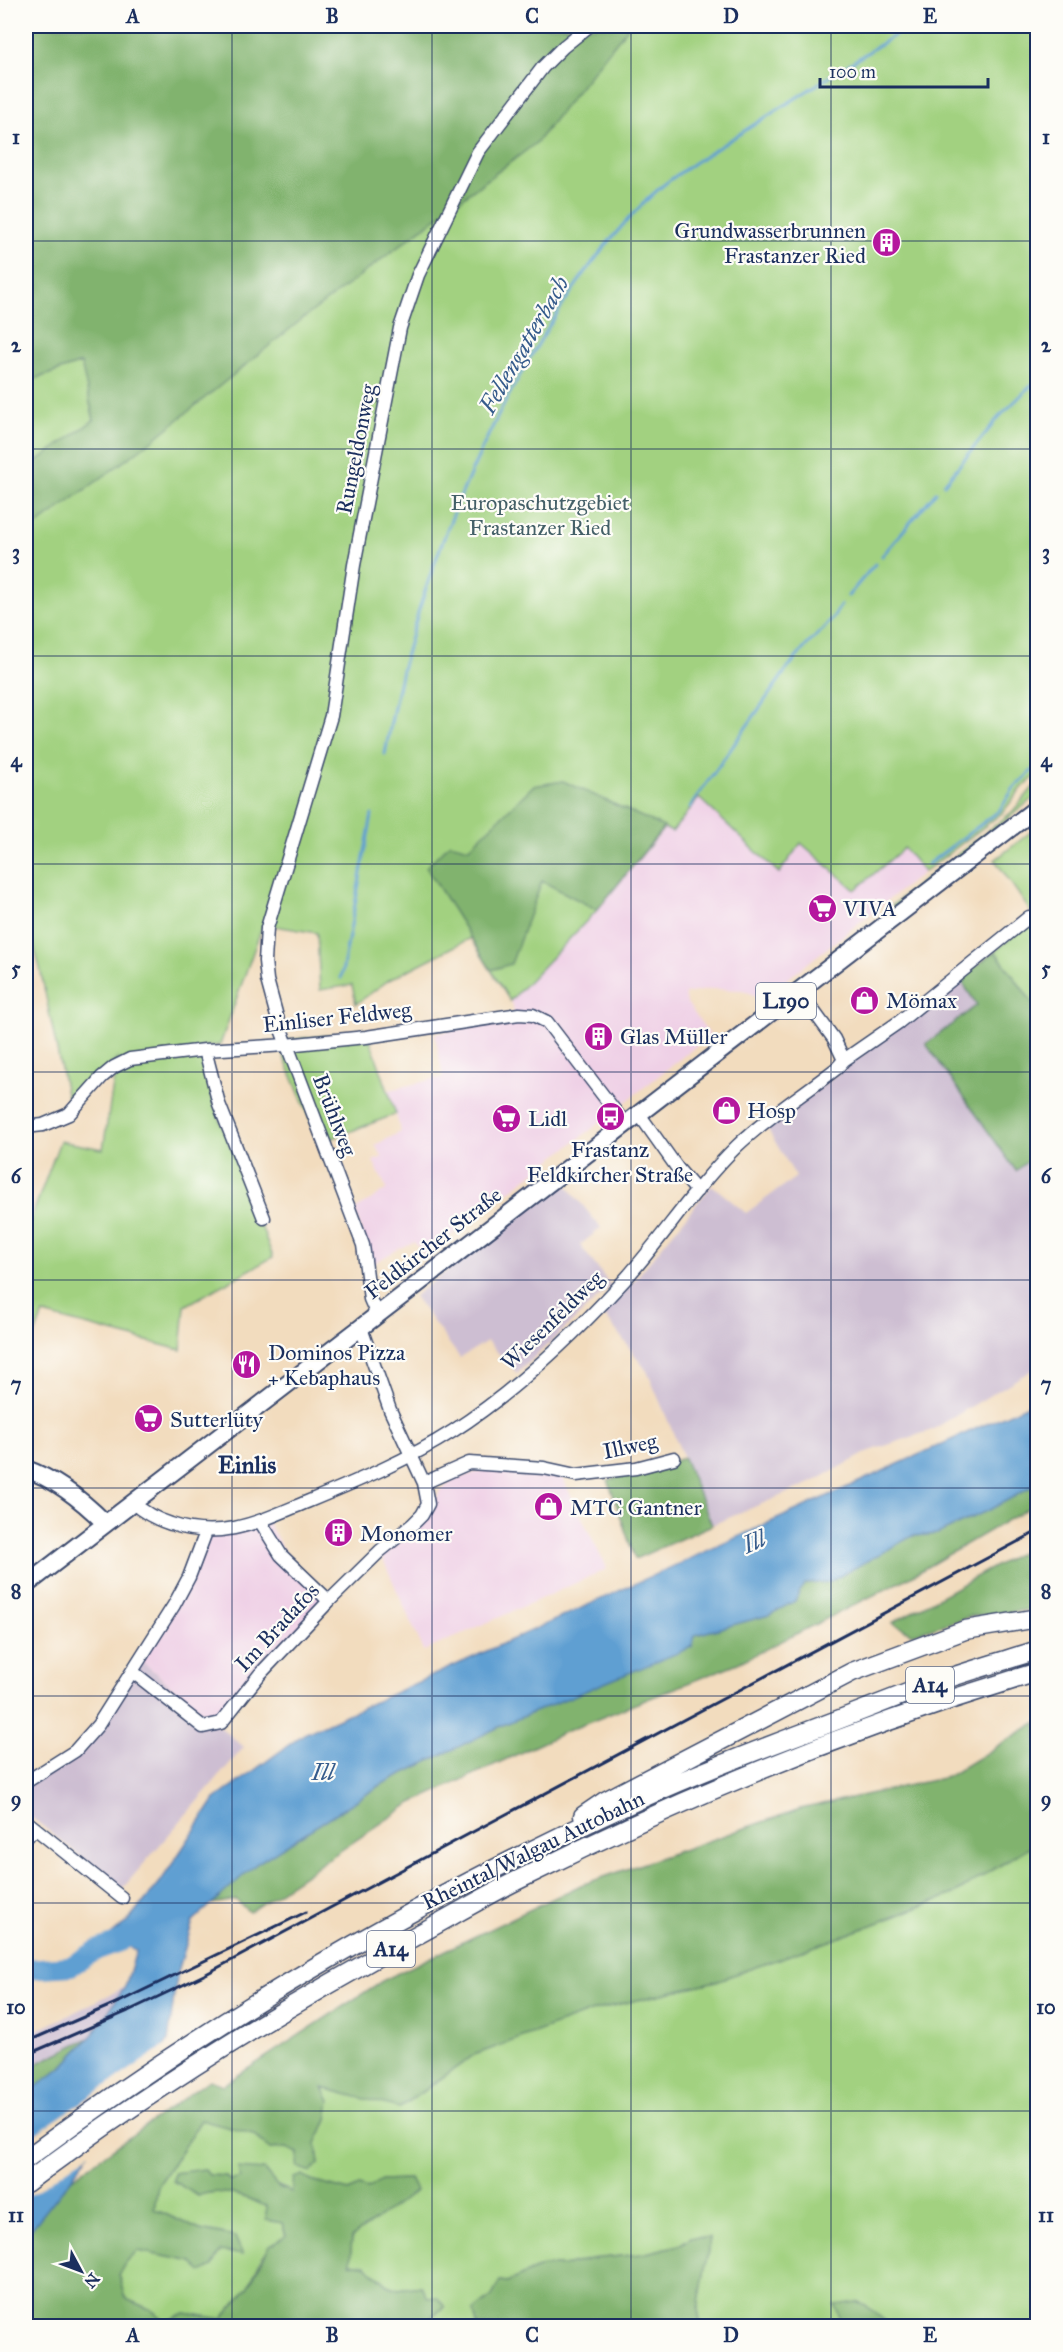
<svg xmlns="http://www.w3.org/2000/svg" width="1063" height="2352" viewBox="0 0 1063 2352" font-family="'IM FELL Great Primer',serif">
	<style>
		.built { fill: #efd0e6 }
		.industrial { fill: #cdbed2 }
		.green { fill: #a2d180; stroke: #5e806f; stroke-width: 1.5 }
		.forest { fill: #81b36e; stroke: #4e7166; stroke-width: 1.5 }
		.water { fill: #5f9fd2; stroke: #3d6798; stroke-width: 1.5 }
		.pier { fill: #f2dcbe }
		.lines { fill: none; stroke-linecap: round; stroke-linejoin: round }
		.stream { stroke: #5f9fd2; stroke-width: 3 }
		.river { stroke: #5f9fd2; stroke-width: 20 }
		.minor-casing { stroke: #3b496c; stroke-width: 15 }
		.major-casing { stroke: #3b496c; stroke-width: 20 }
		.highway-casing { stroke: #3b496c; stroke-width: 21 }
		.minor { stroke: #fff; stroke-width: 12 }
		.major { stroke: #fff; stroke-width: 16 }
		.highway { stroke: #fff; stroke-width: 18 }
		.rail { stroke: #1b2f5e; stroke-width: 3 }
		.grid { fill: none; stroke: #1b2f5e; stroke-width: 1.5; stroke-opacity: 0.55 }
		.labels { text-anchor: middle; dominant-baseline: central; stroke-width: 4.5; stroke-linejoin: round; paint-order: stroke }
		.shield { fill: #fdfcf7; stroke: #5f6c8c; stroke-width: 1.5 }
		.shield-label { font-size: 21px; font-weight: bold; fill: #1b2f5e }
		.poi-label { font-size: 22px; fill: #1b2f5e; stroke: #fdfcf7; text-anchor: start }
		.street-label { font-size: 22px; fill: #1b2f5e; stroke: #fdfcf7 }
		.park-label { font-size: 22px; fill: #446068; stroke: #fdfcf7 }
		.water-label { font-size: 24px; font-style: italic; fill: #365c8c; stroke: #fdfcf7 }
		.neighbourhood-label { font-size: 24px; font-weight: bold; fill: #1b2f5e; stroke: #fdfcf7 }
		.neatline { fill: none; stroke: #1b2f5e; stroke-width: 2 }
		.grid-label { font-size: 20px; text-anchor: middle; font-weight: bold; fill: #1b2f5e }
	</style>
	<rect width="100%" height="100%" fill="#fdfcf7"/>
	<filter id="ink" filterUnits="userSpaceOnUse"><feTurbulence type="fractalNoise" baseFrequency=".0167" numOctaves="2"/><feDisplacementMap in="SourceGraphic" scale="12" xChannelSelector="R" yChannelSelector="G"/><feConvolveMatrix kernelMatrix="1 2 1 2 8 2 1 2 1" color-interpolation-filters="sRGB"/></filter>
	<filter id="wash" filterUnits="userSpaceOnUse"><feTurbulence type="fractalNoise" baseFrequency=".008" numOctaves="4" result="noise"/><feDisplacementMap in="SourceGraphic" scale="24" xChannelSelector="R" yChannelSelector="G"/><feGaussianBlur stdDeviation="1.35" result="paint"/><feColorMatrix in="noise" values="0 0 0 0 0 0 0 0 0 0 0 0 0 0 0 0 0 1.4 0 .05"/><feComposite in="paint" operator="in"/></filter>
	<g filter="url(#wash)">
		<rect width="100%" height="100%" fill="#f2dcbe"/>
		<path class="built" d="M699 797 778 873 801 843 855 890 905 848 924 872 762 999 743 990 712 989 685 994 687 1003 710 1035 593 1128 424 1256 414 1242 398 1249 371 1265 355 1210 387 1189 373 1161 383 1157 375 1145 401 1132 389 1090 443 1077 435 1034 482 1024 514 1020 513 1006 510 1001 597 910 664 827 672 831Z
			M485 1469 561 1475 607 1569 424 1651 382 1557 426 1519 440 1491 454 1480Z
			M267 1521 286 1554 329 1596 216 1723 140 1660 206 1536Z"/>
		<path class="industrial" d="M960 979 978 1005 1016 1171 1037 1153V1367L932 1430 870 1451 813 1482 712 1525 647 1371 602 1312 633 1282 712 1185 746 1213 796 1177 767 1128Z
			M564 1182 601 1228 580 1245 611 1286 517 1373 487 1341 460 1358 414 1296Z
			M140 1660 244 1747 122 1889 26 1813V1782L68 1758Z
			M125 1987 89 2038 26 2069V2034L47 2026Z"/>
		<path class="green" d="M594 26H1037V775L1023 787 1002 813 924 872 904 848 855 890 801 843 779 873 699 798 672 832 664 828 597 910 510 1001 471 938 389 980 356 1004 352 985 320 990 317 933 263 924 220 1045 200 1047 214 1104 273 1257 185 1306 181 1350 43 1314 26 1357V1232L60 1141 103 1149 117 1059 69 1108 40 968 26 919V488L107 430 90 403 94 420 26 469V382L81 363Z
			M1037 783V795L897 908 891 906 1012 812Z
			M1037 827V1009L995 951 1035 918 995 860Z
			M367 1031 396 1114 320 1143 277 1041Z
			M1037 1842V2326H701L698 2309 710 2238 691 2237 679 2245 642 2254 591 2259 564 2266H543L507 2282 500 2281 492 2296 474 2311 478 2326H426L432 2316 445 2307 428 2298 421 2286 398 2289 388 2285 365 2265 350 2263 352 2237 416 2191 410 2179 382 2180 367 2189 359 2186 349 2191 311 2181 302 2175 292 2192 239 2169 240 2179 230 2181 225 2176 209 2175 204 2169 191 2172 189 2190 198 2196C213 2189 233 2193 249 2199 256 2202 259 2205 267 2206V2220L282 2222 286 2236 262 2257 248 2288 222 2319 185 2313 165 2322 154 2311 126 2299 119 2274 127 2260 138 2251 213 2266 221 2251 235 2237 200 2230 154 2209 158 2186 201 2120 253 2134 270 2149 287 2148 319 2164 316 2143 327 2120 323 2087 400 2108 474 2055 596 2010 716 1981 835 1939 956 1893Z"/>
		<path class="forest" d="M26 26H629L536 143 301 320 153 440 26 533V469L94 420 81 363 26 382Z
			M563 781 664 827 597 910 542 881 511 964 491 970 426 867 450 843 469 848 533 786Z
			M995 951 1037 1009V1153L1016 1171 926 1044 977 1005 960 979Z
			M684 1458 712 1525 635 1559 608 1480Z
			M1037 1484V1503L908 1578 738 1663 565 1732 410 1804 249 1912 236 1900 211 1904 256 1864 384 1783 505 1724 695 1635 769 1615 794 1601 804 1584 829 1582 912 1536 937 1534 992 1508Z
			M1037 1543V1609L972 1616 913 1634 892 1623Z
			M1037 1722V1842L956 1893 835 1939 716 1981 596 2010 474 2055 399 2108 323 2088 330 2101 327 2120 316 2143 319 2164 310 2172 297 2167 298 2153 287 2148 270 2149 253 2134 201 2120 158 2186 154 2209 200 2230 235 2237 243 2255 221 2251 213 2266 201 2272 193 2262 138 2251 127 2260 119 2274 126 2299 154 2311 165 2322 185 2313 222 2319 248 2288 270 2245 286 2236 282 2223 266 2220V2206C259 2205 256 2201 249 2199 233 2193 213 2189 198 2196L173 2181 174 2173 204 2169 209 2175 225 2176 230 2181 240 2178 238 2168 264 2170 279 2188 292 2192 294 2178 302 2175 311 2181 349 2191 359 2186 367 2189 381 2180 410 2179 416 2191 352 2237 350 2263 365 2265 388 2285 398 2289 421 2286 428 2298 437 2297 445 2307 432 2316 426 2326H66L60 2324 58 2326H26V2236L35 2222 71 2179 209 2080 223 2085 382 1981 581 1885 800 1809 947 1777Z
			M89 2038 64 2065 26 2095V2069Z
			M691 2237 710 2238 698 2309 701 2326H478L473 2311 492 2296 500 2281 507 2282 543 2266H564L591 2259 642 2254 679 2245Z
			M856 2302 868 2307 890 2325 905 2326H843L835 2305Z"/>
		<path class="water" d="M1037 1401V1484L993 1508 937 1534 912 1536 829 1582 804 1584 795 1601 769 1615 695 1635 692 1647 505 1724 384 1783 256 1864 193 1921 177 1975 168 2041 71 2179 26 2236V2095L64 2065 93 2034 125 1987 136 1951 127 1945 105 1954 97 1950 98 1946 129 1920 161 1881 215 1799 304 1734Z"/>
		<path class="pier" d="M172 2041 96 2149 26 2198V2140Z"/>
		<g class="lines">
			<path class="stream" d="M944 484 999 417 1038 379
				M882 556 936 492
				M848 596 875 564
				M385 754C392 718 398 682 408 647 442 524 498 400 570 294 596 256 626 217 661 187 672 178 683 171 694 163L909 26
				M690 807 787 669 807 645 830 622 841 605
				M928 864 999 811 1014 788 1033 770
				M341 978 372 815"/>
			<path class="river" d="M26 1969 71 1966 97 1950 122 1941"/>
		</g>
	</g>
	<g filter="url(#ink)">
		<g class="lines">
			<defs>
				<path id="minor" d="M799 991 834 1039 844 1060
					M205 1050 219 1104 264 1218
					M639 1114 678 1169 697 1191
					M26 1127 43 1125 69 1114 102 1077 114 1067 130 1059 205 1050 286 1045 366 1037 519 1014 533 1015 547 1022 625 1124
					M377 1315 370 1299 363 1245 279 1024 267 980 265 961 267 928 331 716 354 565 400 328 418 275 478 152 543 67 563 47 589 26
					M424 1483 469 1463 544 1468 576 1475 636 1468 674 1458
					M132 1502C144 1513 155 1519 171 1524 218 1540 254 1524 297 1506 350 1484 405 1462 453 1431 515 1391 570 1339 620 1285 661 1241 693 1189 737 1146 767 1117 804 1094 837 1068L844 1060 899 1022 1029 917
					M260 1521 281 1555 329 1601
					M133 1672 203 1727 221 1723 260 1674 329 1601 380 1551 412 1525 422 1515 428 1504 424 1483 390 1410 361 1328
					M26 1782 75 1751 98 1725 174 1605 189 1577 206 1532
					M26 1821 122 1898
					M26 1838 35 1828"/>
				<path id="major" d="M26 1469C55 1479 83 1501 105 1523
					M26 1585 1038 807"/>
				<path id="highway" d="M583 1816 605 1801 852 1672 965 1630 1038 1618
					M26 2159C215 2018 421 1898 636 1801 693 1775 752 1752 811 1730 852 1715 893 1698 934 1683 968 1671 1003 1661 1038 1650
					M26 2183C149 2090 281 2009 417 1935 452 1916 487 1895 522 1878 688 1795 861 1725 1038 1672"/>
			</defs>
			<use href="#minor" class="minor-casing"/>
			<use href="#major" class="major-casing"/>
			<use href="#highway" class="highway-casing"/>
			<use href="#minor" class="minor"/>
			<use href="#major" class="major"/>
			<use href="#highway" class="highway"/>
			<path class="rail" d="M26 2042 123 2000 306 1912
				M26 2055 128 2011 206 1974 1038 1531"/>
		</g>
	</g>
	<path class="grid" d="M232 26V2326M432 26V2326M631 26V2326M831 26V2326M26 241H1038M26 449H1038M26 656H1038M26 864H1038M26 1072H1038M26 1280H1038M26 1488H1038M26 1696H1038M26 1903H1038M26 2111H1038"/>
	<defs>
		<symbol id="building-disc" viewBox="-11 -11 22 22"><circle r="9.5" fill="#b5179e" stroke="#fdfcf7"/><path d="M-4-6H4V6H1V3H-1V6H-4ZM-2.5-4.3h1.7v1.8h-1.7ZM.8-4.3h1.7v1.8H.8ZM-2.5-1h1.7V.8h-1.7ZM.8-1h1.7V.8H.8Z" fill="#fff"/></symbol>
		<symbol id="supermarket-disc" viewBox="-11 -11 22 22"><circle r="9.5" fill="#b5179e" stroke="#fdfcf7"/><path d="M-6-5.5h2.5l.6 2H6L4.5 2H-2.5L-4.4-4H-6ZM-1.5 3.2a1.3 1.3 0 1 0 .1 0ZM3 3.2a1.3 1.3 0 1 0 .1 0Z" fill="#fff"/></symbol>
		<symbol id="shop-disc" viewBox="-11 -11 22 22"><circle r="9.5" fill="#b5179e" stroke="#fdfcf7"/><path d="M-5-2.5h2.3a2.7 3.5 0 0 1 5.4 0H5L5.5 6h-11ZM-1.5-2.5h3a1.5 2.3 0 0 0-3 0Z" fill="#fff"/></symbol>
		<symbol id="bus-disc" viewBox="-11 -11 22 22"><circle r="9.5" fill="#b5179e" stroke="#fdfcf7"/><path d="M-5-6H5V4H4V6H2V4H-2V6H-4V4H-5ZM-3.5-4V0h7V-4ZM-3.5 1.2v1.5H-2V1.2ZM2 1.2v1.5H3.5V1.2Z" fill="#fff"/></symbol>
		<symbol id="restaurant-disc" viewBox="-11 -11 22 22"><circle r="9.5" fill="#b5179e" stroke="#fdfcf7"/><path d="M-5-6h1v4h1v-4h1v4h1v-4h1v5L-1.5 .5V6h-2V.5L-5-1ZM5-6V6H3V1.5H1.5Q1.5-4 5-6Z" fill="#fff"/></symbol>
	</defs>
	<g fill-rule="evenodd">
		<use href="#building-disc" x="870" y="226" width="33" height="33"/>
		<use href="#supermarket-disc" x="806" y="892" width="33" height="33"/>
		<use href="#shop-disc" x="848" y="984" width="33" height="33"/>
		<use href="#building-disc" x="582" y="1020" width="33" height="33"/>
		<use href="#shop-disc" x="710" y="1094" width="33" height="33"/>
		<use href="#bus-disc" x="594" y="1100" width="33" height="33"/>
		<use href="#supermarket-disc" x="490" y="1102" width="33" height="33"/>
		<use href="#restaurant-disc" x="230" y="1348" width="33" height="33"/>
		<use href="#supermarket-disc" x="132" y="1402" width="33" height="33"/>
		<use href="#shop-disc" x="532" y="1490" width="33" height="33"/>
		<use href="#building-disc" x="322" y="1516" width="33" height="33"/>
	</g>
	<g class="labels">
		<g class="shield">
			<rect x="756" y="983" width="60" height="36" rx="4.5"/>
			<rect x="906" y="1667" width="48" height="36" rx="4.5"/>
			<rect x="367" y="1931" width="48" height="36" rx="4.5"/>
		</g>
		<g class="shield-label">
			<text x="786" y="1001">L190</text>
			<text x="930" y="1685">A14</text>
			<text x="391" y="1949">A14</text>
		</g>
		<g class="poi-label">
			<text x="866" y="230" text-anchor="end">Grundwasserbrunnen<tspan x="866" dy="25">Frastanzer Ried</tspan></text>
			<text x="843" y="908">VIVA</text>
			<text x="886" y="1000">Mömax</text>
			<text x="620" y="1036">Glas Müller</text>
			<text x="747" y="1110">Hosp</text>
			<text x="528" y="1118">Lidl</text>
			<text x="610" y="1149" text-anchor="middle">Frastanz<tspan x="610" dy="25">Feldkircher Straße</tspan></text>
			<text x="268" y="1352">Dominos Pizza<tspan x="268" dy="25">+ Kebaphaus</tspan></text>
			<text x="170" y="1419">Sutterlüty</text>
			<text x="570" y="1507">MTC Gantner</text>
			<text x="360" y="1533">Monomer</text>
		</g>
		<g class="street-label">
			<text transform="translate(356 449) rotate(-79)">Rungeldonweg</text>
			<text transform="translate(337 1017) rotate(-6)">Einliser Feldweg</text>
			<text transform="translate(335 1115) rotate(69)">Brühlweg</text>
			<text transform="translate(433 1243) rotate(-38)">Feldkircher Straße</text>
			<text transform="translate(552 1320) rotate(-44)">Wiesenfeldweg</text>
			<text transform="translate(630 1446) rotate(-12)">Illweg</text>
			<text transform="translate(277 1627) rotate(-47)">Im Bradafos</text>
			<text transform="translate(533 1850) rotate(-26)">Rheintal/Walgau Autobahn</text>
		</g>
		<g class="park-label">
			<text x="540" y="502">Europaschutzgebiet<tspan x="540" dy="25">Frastanzer Ried</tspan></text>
		</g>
		<g class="water-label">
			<text transform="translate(524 345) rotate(-60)">Fellengatterbach</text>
			<text transform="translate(754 1542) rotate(-24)">Ill</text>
			<text x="323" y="1772">Ill</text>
		</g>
		<g class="neighbourhood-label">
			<text x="247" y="1465">Einlis</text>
		</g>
	</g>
	<rect width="1063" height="2352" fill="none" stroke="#fdfcf7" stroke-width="66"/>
	<g transform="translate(81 2271) rotate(131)" stroke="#fdfcf7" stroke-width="4.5" paint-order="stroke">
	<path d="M0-4.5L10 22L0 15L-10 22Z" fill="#1b2f5e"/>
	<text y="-9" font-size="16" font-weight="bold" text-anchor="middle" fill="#1b2f5e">N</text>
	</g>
	<path d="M820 78v9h168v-9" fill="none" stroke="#1b2f5e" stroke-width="3"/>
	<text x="829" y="78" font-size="18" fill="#1b2f5e" stroke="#fdfcf7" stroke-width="4.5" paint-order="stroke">100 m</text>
	<rect x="33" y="33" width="997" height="2286" class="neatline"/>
	<g class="grid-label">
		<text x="133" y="23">A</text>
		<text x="332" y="23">B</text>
		<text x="532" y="23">C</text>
		<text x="731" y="23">D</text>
		<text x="930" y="23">E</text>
		<text x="16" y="144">1</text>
		<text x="1046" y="144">1</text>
		<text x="16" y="352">2</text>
		<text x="1046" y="352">2</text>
		<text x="16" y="559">3</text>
		<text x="1046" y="559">3</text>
		<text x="16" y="767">4</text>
		<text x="1046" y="767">4</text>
		<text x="16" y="975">5</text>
		<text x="1046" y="975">5</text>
		<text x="16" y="1183">6</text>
		<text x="1046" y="1183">6</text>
		<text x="16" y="1391">7</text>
		<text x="1046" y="1391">7</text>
		<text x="16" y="1598">8</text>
		<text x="1046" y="1598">8</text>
		<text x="16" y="1806">9</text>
		<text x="1046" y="1806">9</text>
		<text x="16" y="2014">10</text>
		<text x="1046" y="2014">10</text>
		<text x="16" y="2222">11</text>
		<text x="1046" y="2222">11</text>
		<text x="133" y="2342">A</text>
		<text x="332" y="2342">B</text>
		<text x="532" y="2342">C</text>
		<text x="731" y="2342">D</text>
		<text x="930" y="2342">E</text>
	</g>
</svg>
